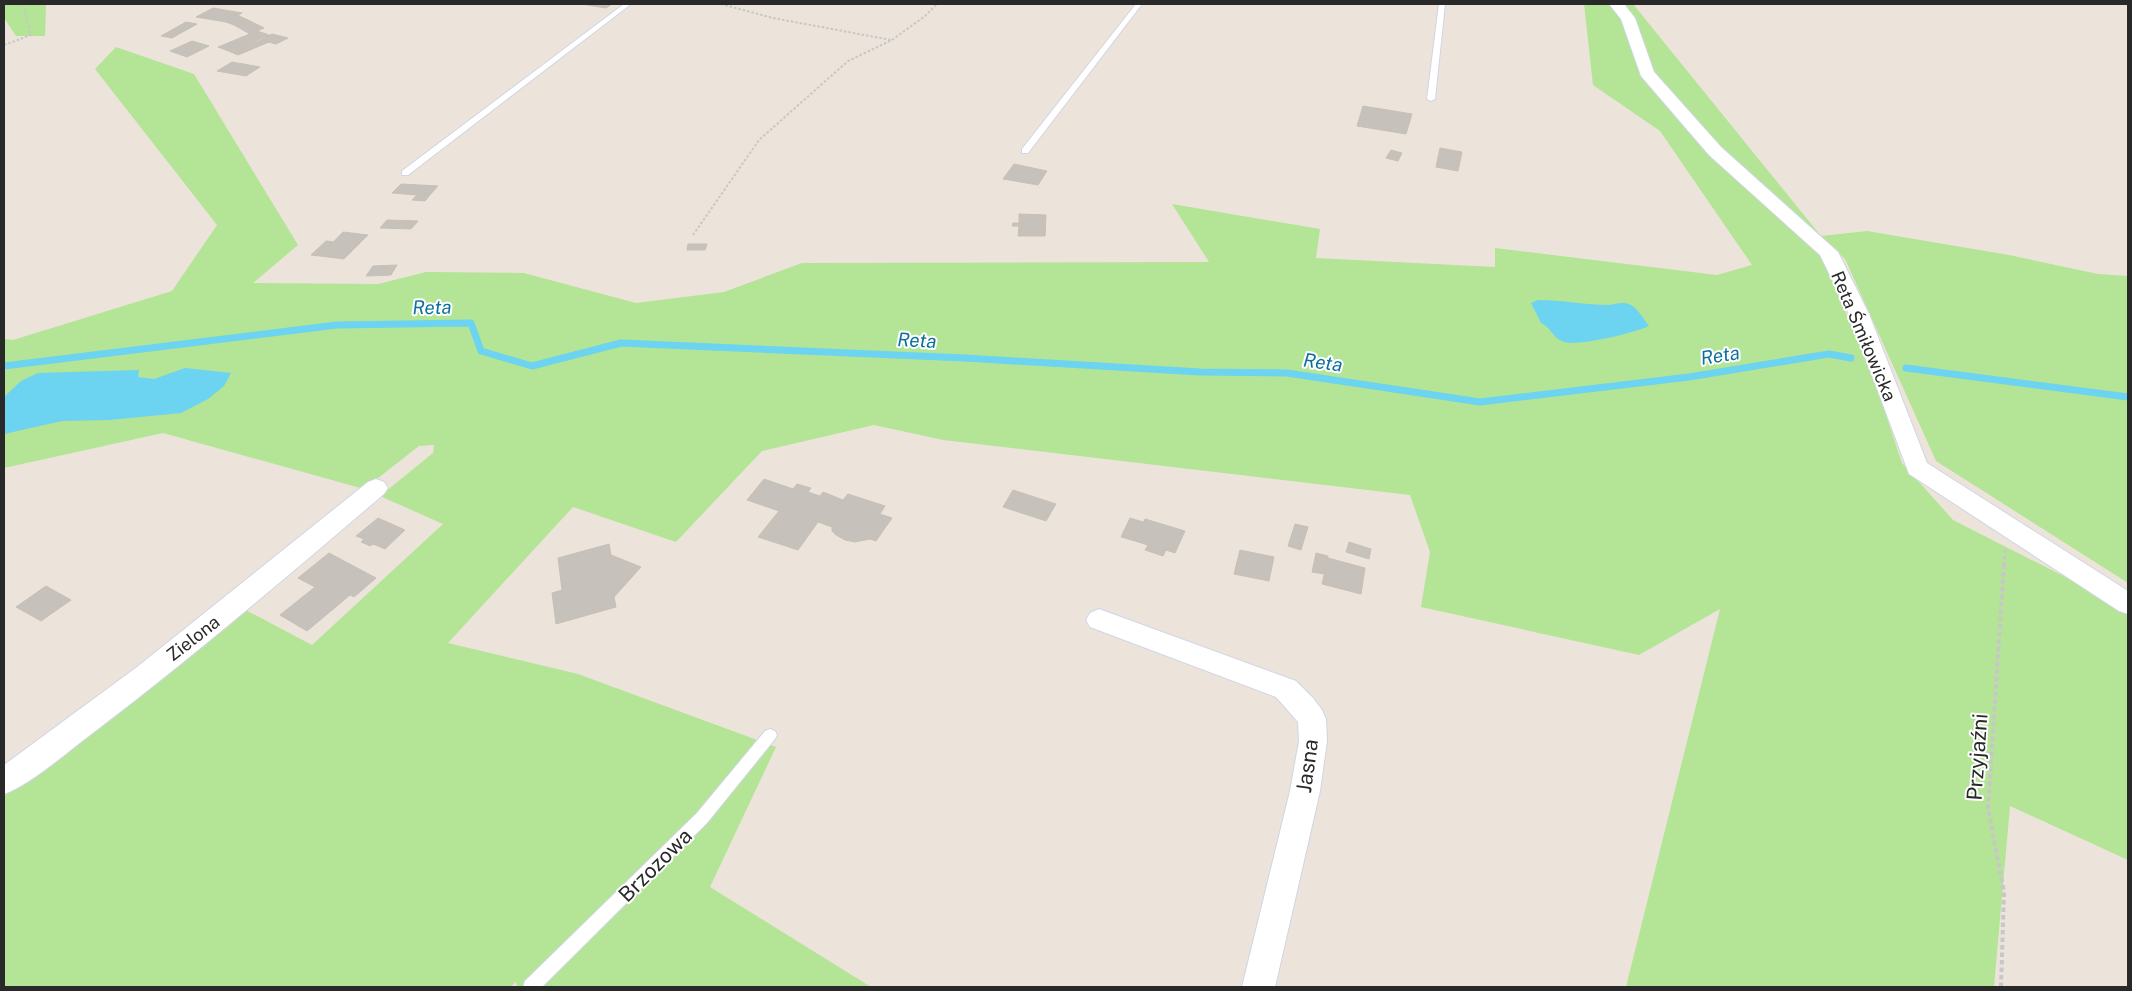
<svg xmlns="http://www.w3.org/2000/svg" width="2132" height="991" viewBox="0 0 2132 991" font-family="'Public Sans',sans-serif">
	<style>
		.green { fill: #b4e496 }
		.water { fill: #6cd3f0 }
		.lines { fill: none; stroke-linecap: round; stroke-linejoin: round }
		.stream { stroke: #6cd3f0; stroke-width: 7 }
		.building { fill: #c7c1bb; stroke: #c7c0b5 }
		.service-casing { stroke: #d0d5e3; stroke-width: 2 }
		.minor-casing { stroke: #d0d5e3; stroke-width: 2 }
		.path-far2 { stroke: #c7c7c7; stroke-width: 2; stroke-dasharray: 2.5 2; stroke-linecap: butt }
		.path-far1 { stroke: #c7c7c7; stroke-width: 3; stroke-dasharray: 4 2.5; stroke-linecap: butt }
		.path { stroke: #c7c7c7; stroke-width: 4; stroke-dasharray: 4.5 3; stroke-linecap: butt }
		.service { fill: #fff; fill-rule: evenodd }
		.minor { fill: #fff; fill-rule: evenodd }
		.labels { text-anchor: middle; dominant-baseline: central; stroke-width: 4; stroke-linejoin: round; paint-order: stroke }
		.street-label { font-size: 18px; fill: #292929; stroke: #fff }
		.water-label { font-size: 19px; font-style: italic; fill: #0b709c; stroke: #fff }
		.near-street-label { font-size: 21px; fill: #292929; stroke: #fff }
	</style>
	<rect width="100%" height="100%" fill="#ece4db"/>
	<path class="green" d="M4 4H46L45 36H16L4 18Z
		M1584 4H1633L1821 236 1867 231 2009 255 2098 274 2128 276V583L1936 461 1845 259 1821 236 1818 249 1872 373 1902 463 1953 520 2081 585 2128 593V860L2010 806 1994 987H1626L1720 609 1639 655 1421 607 1430 552 1410 495 943 440 874 425 762 451 676 542 573 507 448 643 578 674 776 747 710 887 871 987H517L516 982 510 987H4V796L33 775 242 608 312 645 443 524 380 496 433 453 434 445 419 446 364 489 163 433 4 468V339L13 340 172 291 217 225 95 69 116 47 194 74 298 245 253 283 378 284 426 272 524 273 636 303 724 292 802 263 1209 262 1172 204 1320 229 1316 258 1495 267V248L1717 275 1752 265 1660 131 1593 85Z"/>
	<path class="water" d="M1538 300C1562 300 1585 305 1609 305 1617 304 1623 301 1631 305 1638 309 1644 320 1649 326 1634 333 1580 346 1565 342 1554 340 1551 327 1541 323L1531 303Z
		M185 368 231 373 224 386 208 399 181 413 109 420 62 421 4 434V397L21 381 38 373 139 370 138 377 154 379Z"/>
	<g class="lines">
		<path class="stream" d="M4 366 337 325 471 323 481 351 532 366 621 343 965 358 1200 372 1287 373 1480 402 1689 377 1829 354 1851 358
			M1906 368 2128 397"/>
	</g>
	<path class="building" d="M581 4H612L606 8Z
		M213 8 242 13 226 22 196 17Z
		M237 15 248 20 234 25 226 22Z
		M248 20 264 28 250 34 234 25Z
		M186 22 197 24 172 38 161 36Z
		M257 31 269 35 231 52 218 47Z
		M272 34 288 38 276 44 261 40Z
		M261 40 269 42 238 55 231 52Z
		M192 41 209 46 187 57 170 51Z
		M232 62 260 67 246 76 217 71Z
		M1363 106 1412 114 1406 134 1357 126Z
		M1440 148 1462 152 1458 171 1436 167Z
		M1391 150 1402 153 1398 161 1386 158Z
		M1014 164 1047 171 1038 185 1003 179Z
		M401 184 438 186 429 196 392 193Z
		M417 195 429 196 425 201 412 200Z
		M1019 214 1046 215 1045 236H1018L1019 226H1012L1013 223H1019Z
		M387 220 418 221 411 229 380 228Z
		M343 232 368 235 344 259 320 256Z
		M326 241 334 242 320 256 311 255Z
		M688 244H707L705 250H687Z
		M397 265 391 275 366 276 373 266Z
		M764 479 793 489 797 484 811 488 808 492 820 496 823 492 843 500 848 494 885 506 880 514 892 518 876 541 870 539 855 542 845 540 836 535 832 531V527L818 522 798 550 758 537 779 511 747 500Z
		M1013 490 1056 504 1046 521 1003 507Z
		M378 518 405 530 385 549 373 544 370 546 366 544 361 542 364 539 356 536Z
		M1130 518 1143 522 1135 541 1121 537Z
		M1145 519 1185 531 1175 553 1166 550 1163 556 1145 550 1148 545 1135 541Z
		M1295 524 1308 527 1301 550 1288 546Z
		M1349 542 1371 549 1369 559 1346 552Z
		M609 544 611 555 641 567 614 597 616 607 556 624 552 593 562 590 558 558Z
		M1240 550 1274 557 1269 581 1234 574Z
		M329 553 376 578 354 597 350 595 307 631 280 615 315 587 298 578Z
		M1316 553 1328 556 1324 574 1312 572Z
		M1328 558 1365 568 1361 594 1322 584Z
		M46 586 71 600 41 621 16 607Z"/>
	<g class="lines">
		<defs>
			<path id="service" d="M624 4H631L408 175H402V171Z
				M1136 4H1142L1028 153H1022V149Z
				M1439 4H1445L1435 99 1431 101 1427 99Z
				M770 729 775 731 777 735 775 739 707 823 542 987H523L525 981 697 813 765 731Z"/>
			<path id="minor" d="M1609 4H1624L1635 18 1654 72 1721 147 1838 252 1869 314 1927 463 2128 591V614L2119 611 1909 474 1849 314 1820 255 1709 155 1641 76 1621 19Z
				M376 479 384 482 388 488 384 494C289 575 194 656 94 732 71 749 29 786 4 794V765L137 667 368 482Z
				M1099 609 1296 681 1313 698 1322 710 1326 719 1327 741 1320 791 1275 987H1242L1290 791 1299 741 1298 722 1276 697 1090 627 1086 620 1090 613Z"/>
		</defs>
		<use href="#service" class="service-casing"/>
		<use href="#minor" class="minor-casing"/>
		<path class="path-far2" d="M721 4 773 18 891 40
			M4 45 31 35 23 4
			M693 235 759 140 848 61 892 40 925 16 937 4"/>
		<path class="path-far1" d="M2004 566 2005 550"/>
		<path class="path" d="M2001 987 2004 892 1988 808 2004 564"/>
		<use href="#service" class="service"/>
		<use href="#minor" class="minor"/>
	</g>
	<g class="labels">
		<g class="street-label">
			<text transform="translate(1864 336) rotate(67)">Reta Śmiłowicka</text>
			<text transform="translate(193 638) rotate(-38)">Zielona</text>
		</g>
		<g class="water-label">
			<text transform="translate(432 307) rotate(-1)">Reta</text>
			<text transform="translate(917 340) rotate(3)">Reta</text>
			<text transform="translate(1720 355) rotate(-9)">Reta</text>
			<text transform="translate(1323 362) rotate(8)">Reta</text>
		</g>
		<g class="near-street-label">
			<text transform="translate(1977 757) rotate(-86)">Przyjaźni</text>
			<text transform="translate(1307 766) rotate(-82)">Jasna</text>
			<text transform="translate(655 865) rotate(-45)">Brzozowa</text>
		</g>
	</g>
	<rect width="2132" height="991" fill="none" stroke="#292929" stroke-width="10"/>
</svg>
